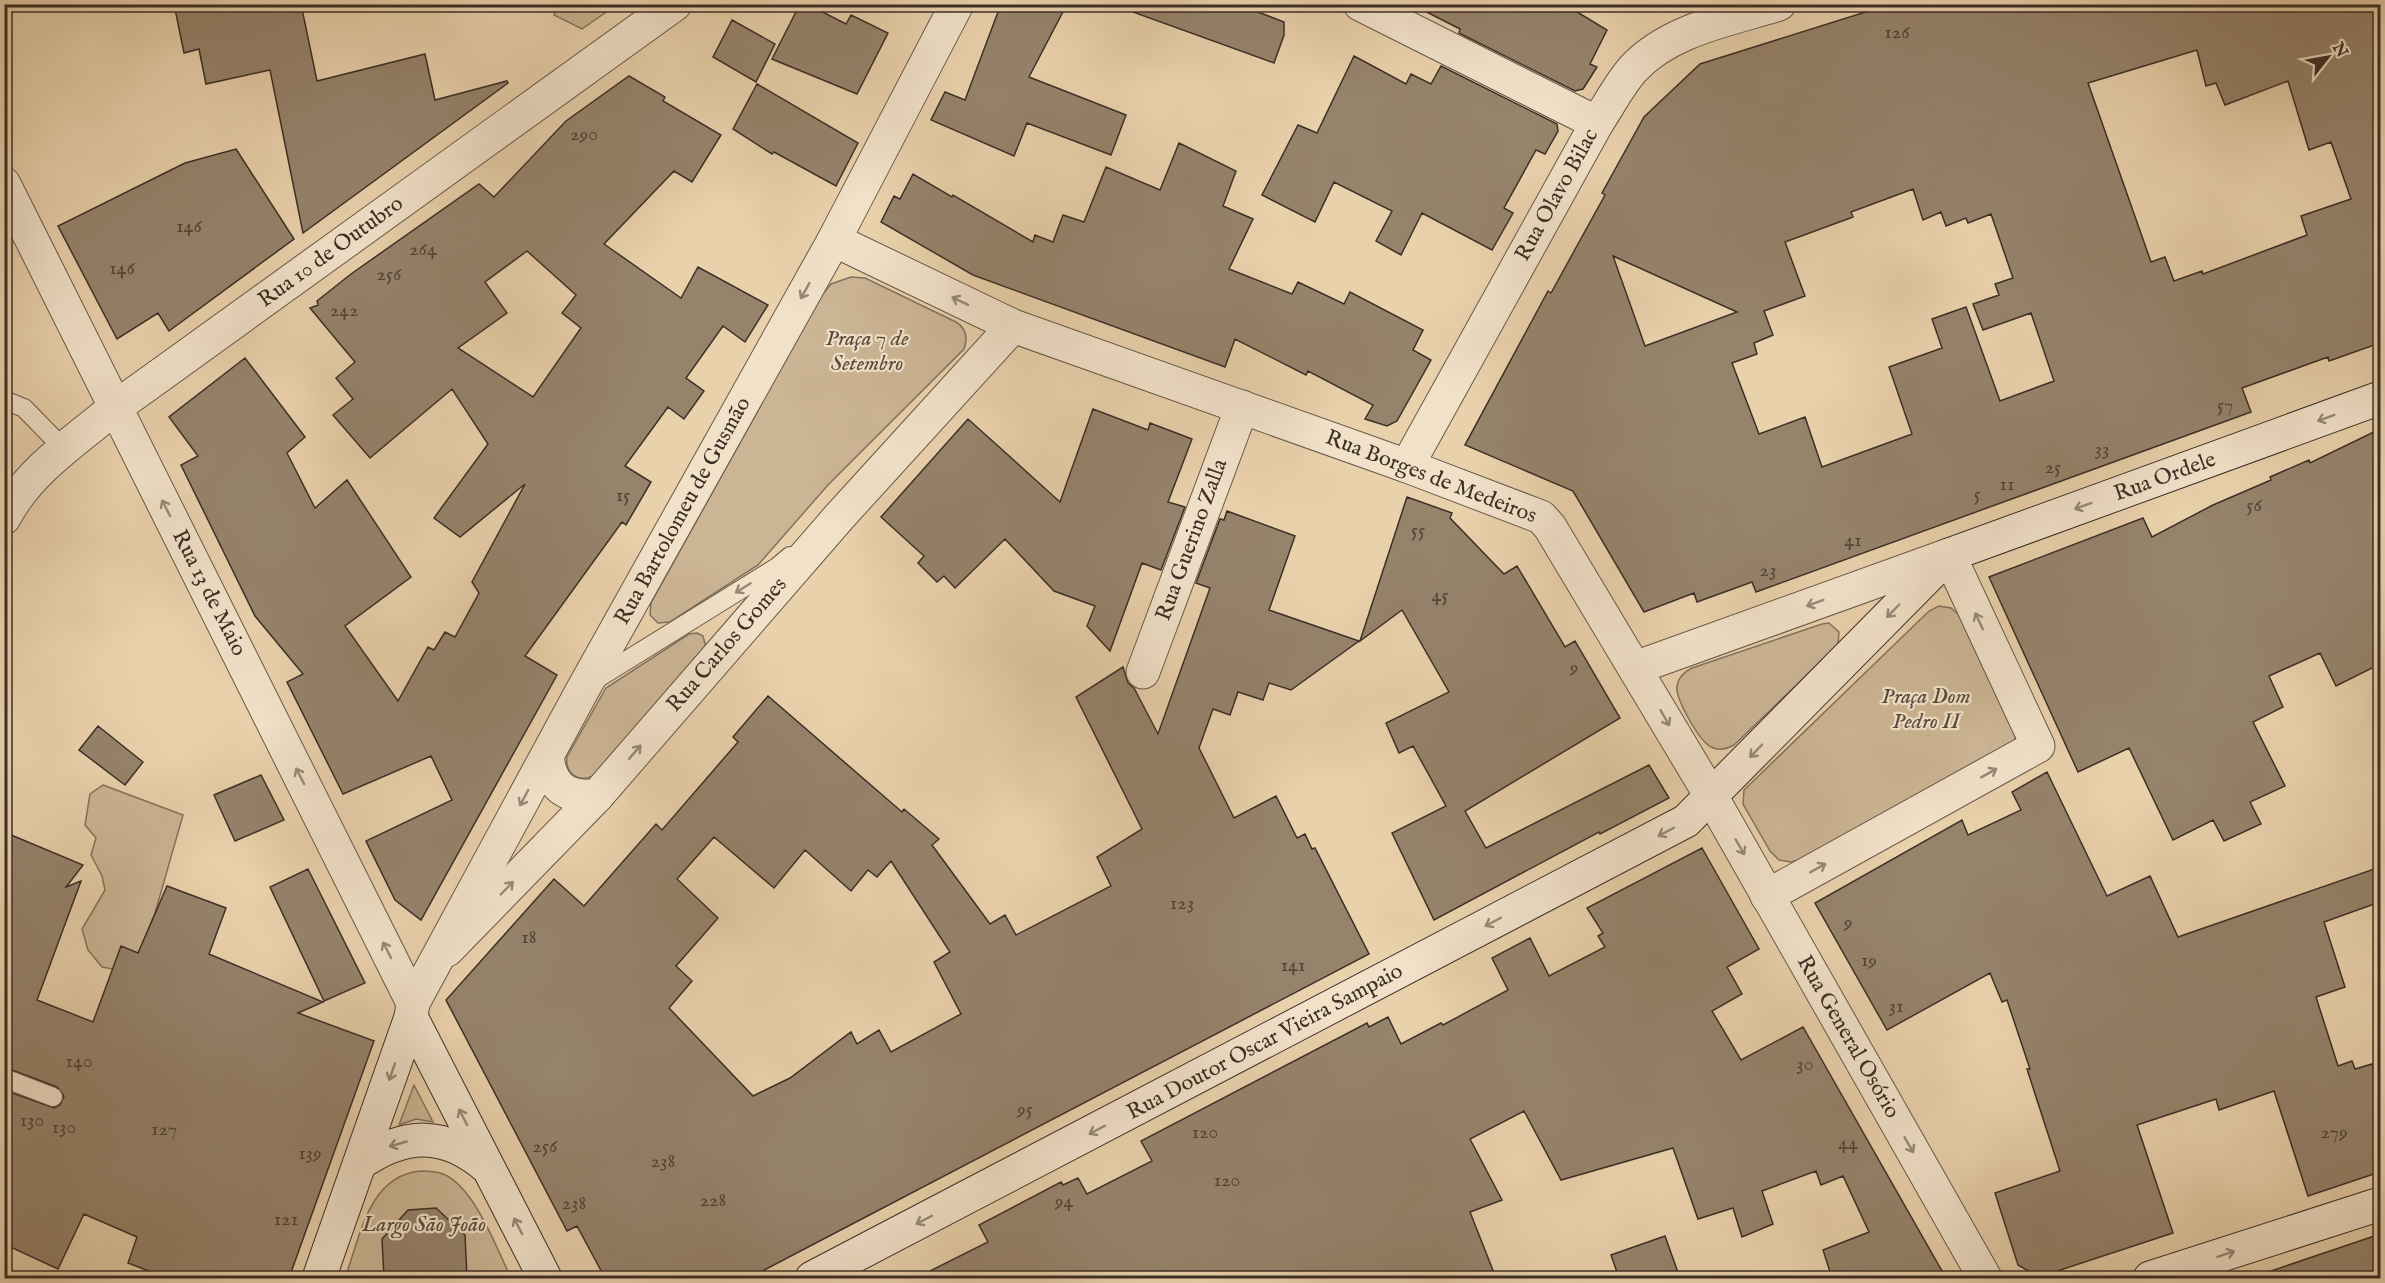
<svg xmlns="http://www.w3.org/2000/svg" width="2385" height="1283" viewBox="0 0 2385 1283" font-family="'IM FELL English',serif">
	<style>
		.green { fill: #ccb595; stroke: #84725e; stroke-width: 1.5 }
		.building { fill: #96836c; stroke: #3c2f26; stroke-width: 1.5; fill-rule: evenodd }
		.lines { fill: none; stroke-linecap: round; stroke-linejoin: round }
		.service-casing { stroke: #675848; stroke-width: 20 }
		.minor-casing { stroke: #675848; stroke-width: 35 }
		.tertiary-casing { stroke: #675848; stroke-width: 35 }
		.secondary-casing { stroke: #3c2f26; stroke-width: 35 }
		.service { stroke: #f1e1c9; stroke-width: 18 }
		.minor { stroke: #f1e1c9; stroke-width: 33 }
		.tertiary { stroke: #f1e1c9; stroke-width: 33 }
		.secondary { stroke: #f1e1c9; stroke-width: 33 }
		.oneway { stroke: #968878 }
		.labels { text-anchor: middle; dominant-baseline: central; stroke-width: 4.5; stroke-linejoin: round; paint-order: stroke }
		.number-label { font-size: 20px; fill: #524438 }
		.street-label { font-size: 22px; fill: #3c2f26; stroke: #f1e1c9 }
		.park-label { font-size: 22px; font-style: italic; fill: #594a3c; stroke: #f1e1c9 }
	</style>
	<rect width="100%" height="100%" fill="#e9d1ac"/>
	<filter id="stains"><feTurbulence type="fractalNoise" baseFrequency=".00333" numOctaves="4"/><feColorMatrix values="0 0 0 0 .2 0 0 0 0 .09 0 0 0 0 .02 0 0 0 .5 -.17"/></filter>
	<radialGradient id="worn" r=".72"><stop offset=".6" stop-color="#630" stop-opacity="0"/><stop offset="1" stop-color="#630" stop-opacity=".3"/></radialGradient>
	<path class="green" d="M559 4H616V5L582 29 554 15Z
		M851 277 865 278 956 322C967 329 968 338 964 349L828 485 758 565 670 622 658 623 650 615 651 603 822 295 831 284Z
		M1939 606 1951 608 1959 615 2015 735V740L1798 860 1791 862 1779 860 1770 851 1743 804 1744 790 1929 611Z
		M1829 623 1839 632 1838 645 1734 745C1727 749 1719 751 1711 747 1699 741 1675 698 1677 686 1678 677 1684 672 1692 668L1822 624Z
		M697 633 703 636 706 647 593 776C578 783 565 773 567 757L606 688 689 634Z
		M103 785 183 815 155 913 139 954 113 969 102 967 88 950 82 929 105 890 102 876 91 855 96 838 85 825 90 794Z
		M414 1085 433 1122 416 1119 399 1125Z
		M420 1171C428 1171 436 1171 443 1174 474 1186 497 1249 511 1278H345C360 1238 368 1176 420 1171Z"/>
	<path class="building" d="M174 4H301L317 81 425 54 435 100 507 81 508 83 303 233 270 70 206 84 199 49 184 53Z
		M800 4H807L846 24 851 15 888 33 857 94 772 59Z
		M1001 4H1067L1029 77 1126 115 1111 155 1027 123 1014 156 931 120 945 92 965 100Z
		M1123 4H1237L1284 22V35L1274 63 1122 8Z
		M1411 4H1564L1607 30 1590 64 1597 67 1583 89 1575 91 1459 33 1460 29Z
		M1891 4H2380V343L2329 361 2328 357 2242 388 2251 412 1756 592 1752 582 1697 602 1694 593 1644 612 1573 491 1465 445 1548 291 1551 293 1605 195 1602 193 1644 117 1700 64ZM2197 50 2206 86 2216 83 2225 105 2288 81 2309 150 2331 142 2351 199 2301 216 2307 235 2203 274 2202 271 2174 281 2165 257 2151 262 2088 83ZM1913 189 1923 220 1941 212 1946 226 1966 218 1968 223 1991 214 2013 278 1995 284 1999 295 1973 304 1983 330 2031 313 2054 381 2000 401 1966 307 1932 319 1942 348 1889 367 1912 434 1822 467 1805 417 1759 434 1732 363 1757 354 1754 343 1773 335 1764 311 1805 296 1785 242 1853 217 1851 212ZM1613 256 1737 312 1645 346Z
		M732 20 775 44 756 82 713 57Z
		M1354 56 1406 84 1411 74 1431 84 1441 66 1557 124 1558 131 1545 154 1536 150 1504 208 1513 213 1492 250 1422 213 1401 255 1376 241 1392 211 1334 182 1315 222 1262 195 1298 125 1317 133Z
		M629 76 665 97 663 101 721 135 692 182 674 171 604 244 681 298 698 267 768 305 745 342 723 326 686 378 704 391 684 419 668 407 625 466 651 482 626 525 622 522 525 656 557 675 421 920 395 900 366 841 452 800 431 756 343 794 287 682 303 674 255 616 181 465 198 456 169 417 245 358 305 437 287 453 315 508 347 480 411 577 345 626 398 701 428 647 434 650 445 632 455 637 479 593 472 582 525 484 460 537 434 518 488 444 452 389 370 458 333 415 353 399 336 378 355 362 310 308 318 305 317 301 351 274 479 184 494 197 566 121ZM527 251 576 295 562 313 581 328 533 397 458 348 507 313 485 282Z
		M757 84 858 143 836 186 774 152 772 154 733 129Z
		M1179 143 1236 171 1223 206 1253 219 1229 269 1292 294 1298 282 1344 304 1350 292 1423 330 1413 350 1431 360 1397 421 1387 426 1365 419 1373 405 1308 371 1306 375 1235 339 1225 367 973 275 881 222 894 196 900 199 913 174 952 197 953 195 1033 242 1035 235 1053 242 1063 215 1084 222 1106 167 1160 190Z
		M236 149 294 239 169 331 158 313 117 339 58 226 185 163Z
		M1093 409 1148 430 1150 423 1192 439 1168 502 1185 507 1161 570 1142 563 1110 651 1087 626 1095 606 1054 591 1005 539 955 588 944 576 937 582 918 563 924 556 881 517 968 419 1060 502Z
		M2380 429V664L2336 686 2320 653 2269 676 2283 707 2253 722 2285 786 2250 802 2261 824 2224 841 2213 820 2173 840 2129 748 2078 772 1989 577 2143 518 2152 537 2213 505 2271 480 2270 477 2309 460 2310 463Z
		M1407 497 1452 513 1450 518 1504 574 1517 566 1565 647 1575 641 1620 718 1465 811 1486 848 1649 765 1669 798 1600 834 1599 832 1434 920 1392 833 1446 806 1413 746 1399 753 1386 723 1449 692 1402 610 1360 641Z
		M1227 511 1295 536 1269 610 1359 641 1291 690 1269 683 1263 700 1238 692 1230 715 1213 709 1199 748 1234 818 1276 796 1297 838 1305 834 1312 849 1315 848 1369 954 749 1278H605L577 1226 567 1231 446 1000 554 879 584 906 656 824 662 830 738 742 733 737 768 696 902 812 904 809 939 839 932 845 990 924 1005 915 1016 935 1111 886 1097 857 1142 829 1076 697 1123 667 1128 683 1134 688 1158 734 1210 588 1196 583 1220 519 1224 520ZM714 837 774 888 805 850 851 891 868 870 877 877 891 861 950 952 934 962 961 1014 891 1052 879 1030 857 1044 851 1032 790 1078 753 1096 669 1008 692 981 676 966 718 918 677 879Z
		M98 726 143 762 125 785 79 750Z
		M2047 772 2107 896 2150 876 2178 937 2380 867V902L2324 922 2345 987 2316 997 2338 1066 2352 1061 2355 1069 2372 1064 2380 1091V1172L2308 1196 2274 1091 2219 1110 2216 1099 2137 1125 2173 1233 2039 1277 2018 1265 1995 1193 2060 1171 2027 1069H2030L2007 1000 2002 1002 1990 973 1887 1030 1815 903 1962 820 1968 835 2021 810 2012 792Z
		M261 775 284 820 235 841 214 795Z
		M4 832 83 865 66 887 81 881 37 1000 93 1022 121 946 138 953 167 886 226 908 209 954 323 1002 298 1013 374 1041 289 1278H167L128 1263 137 1237 84 1214 58 1269 4 1244V1090L54 1108 60 1105 64 1096 57 1087 4 1067Z
		M1702 848 1759 949 1727 967 1742 994 1712 1011 1741 1060 1803 1027 1946 1278H1832L1823 1250 1869 1232 1843 1176 1821 1185 1816 1171 1762 1191 1773 1224 1742 1237 1733 1208 1698 1219 1673 1148 1561 1180 1524 1111 1470 1139 1502 1200 1470 1212 1496 1278H916L988 1242 979 1225 1061 1182 1063 1185 1078 1178 1087 1194 1152 1161 1141 1141 1367 1023 1369 1027 1388 1017 1401 1044 1441 1023 1443 1025 1508 990 1492 958 1530 938 1549 976 1605 947 1598 936 1603 933 1587 908Z
		M308 869 365 983 324 1001 270 887Z
		M436 1208 465 1235 467 1278H384L382 1239 408 1210Z
		M2380 1234V1278H2266L2265 1273Z
		M1665 1236 1680 1278H1619L1611 1255Z"/>
	<g class="lines">
		<defs>
			<path id="service" d="M4 400 24 408 64 449
				M595 680 777 567 790 556
				M4 1078 53 1097"/>
			<path id="minor" d="M1360 4 1597 123
				M4 184 413 1003
				M834 240 957 4
				M1407 466 1597 123C1609 105 1619 85 1633 69 1670 29 1729 20 1779 4
				M1143 672 1242 407
				M1767 896 2038 746 1949 555
				M447 950 597 796 840 516 1013 326"/>
			<path id="tertiary" d="M4 518C28 471 76 440 116 407L675 4
				M1635 668 1949 555
				M547 756C551 788 566 798 597 796
				M411 1017 413 1003 582 691 834 240 1013 326 1407 466 1541 517 1550 527 1711 796 1985 1278"/>
			<path id="secondary" d="M411 1017 545 1278
				M359 1164C405 1132 445 1131 488 1168
				M319 1278 411 1017
				M812 1278 1686 821 1949 555 2380 398
				M2150 1278 2380 1204"/>
		</defs>
		<use href="#service" class="service-casing"/>
		<use href="#minor" class="minor-casing"/>
		<use href="#tertiary" class="tertiary-casing"/>
		<use href="#secondary" class="secondary-casing"/>
		<use href="#service" class="service"/>
		<use href="#minor" class="minor"/>
		<use href="#tertiary" class="tertiary"/>
		<use href="#secondary" class="secondary"/>
	</g>
	<defs><path id="oneway-shaft" d="M-6 0H5M1.5-3L5.5 0L1.5 3" fill="none" stroke-width="1.6" stroke-linecap="round" stroke-linejoin="round" transform="scale(1.5)"/></defs>
	<g class="oneway">
		<use href="#oneway-shaft" transform="translate(805 291) rotate(119)"/>
		<use href="#oneway-shaft" transform="translate(960 301) rotate(-154)"/>
		<use href="#oneway-shaft" transform="translate(2326 418) rotate(160)"/>
		<use href="#oneway-shaft" transform="translate(2083 506) rotate(160)"/>
		<use href="#oneway-shaft" transform="translate(166 508) rotate(-117)"/>
		<use href="#oneway-shaft" transform="translate(743 588) rotate(148)"/>
		<use href="#oneway-shaft" transform="translate(1815 603) rotate(160)"/>
		<use href="#oneway-shaft" transform="translate(1893 611) rotate(134)"/>
		<use href="#oneway-shaft" transform="translate(1979 621) rotate(-115)"/>
		<use href="#oneway-shaft" transform="translate(1665 718) rotate(60)"/>
		<use href="#oneway-shaft" transform="translate(1756 751) rotate(134)"/>
		<use href="#oneway-shaft" transform="translate(635 752) rotate(-49)"/>
		<use href="#oneway-shaft" transform="translate(1989 773) rotate(-29)"/>
		<use href="#oneway-shaft" transform="translate(300 776) rotate(-117)"/>
		<use href="#oneway-shaft" transform="translate(524 798) rotate(118)"/>
		<use href="#oneway-shaft" transform="translate(1666 832) rotate(152)"/>
		<use href="#oneway-shaft" transform="translate(1740 847) rotate(60)"/>
		<use href="#oneway-shaft" transform="translate(1818 868) rotate(-29)"/>
		<use href="#oneway-shaft" transform="translate(507 888) rotate(-46)"/>
		<use href="#oneway-shaft" transform="translate(1493 922) rotate(152)"/>
		<use href="#oneway-shaft" transform="translate(387 950) rotate(-117)"/>
		<use href="#oneway-shaft" transform="translate(392 1072) rotate(109)"/>
		<use href="#oneway-shaft" transform="translate(463 1117) rotate(-117)"/>
		<use href="#oneway-shaft" transform="translate(1097 1130) rotate(152)"/>
		<use href="#oneway-shaft" transform="translate(398 1144) rotate(164)"/>
		<use href="#oneway-shaft" transform="translate(1909 1145) rotate(60)"/>
		<use href="#oneway-shaft" transform="translate(924 1220) rotate(152)"/>
		<use href="#oneway-shaft" transform="translate(518 1226) rotate(-117)"/>
		<use href="#oneway-shaft" transform="translate(2226 1254) rotate(-18)"/>
	</g>
	<g class="labels">
		<g class="number-label">
			<text x="1897" y="32">126</text>
			<text x="584" y="134">290</text>
			<text x="189" y="226">146</text>
			<text x="423" y="249">264</text>
			<text x="122" y="268">146</text>
			<text x="389" y="274">256</text>
			<text x="344" y="310">242</text>
			<text x="2225" y="405">57</text>
			<text x="2102" y="449">33</text>
			<text x="2053" y="467">25</text>
			<text x="2007" y="484">11</text>
			<text x="1977" y="494">5</text>
			<text x="623" y="495">15</text>
			<text x="2254" y="505">56</text>
			<text x="1418" y="530">55</text>
			<text x="1853" y="540">41</text>
			<text x="1768" y="570">23</text>
			<text x="1440" y="595">45</text>
			<text x="1574" y="667">9</text>
			<text x="1182" y="903">123</text>
			<text x="1848" y="922">9</text>
			<text x="529" y="937">18</text>
			<text x="1869" y="960">19</text>
			<text x="1293" y="965">141</text>
			<text x="1896" y="1006">31</text>
			<text x="79" y="1061">140</text>
			<text x="1805" y="1064">30</text>
			<text x="1025" y="1109">95</text>
			<text x="32" y="1120">130</text>
			<text x="64" y="1127">130</text>
			<text x="164" y="1129">127</text>
			<text x="1205" y="1132">120</text>
			<text x="2334" y="1132">279</text>
			<text x="1848" y="1143">44</text>
			<text x="545" y="1146">256</text>
			<text x="310" y="1153">139</text>
			<text x="663" y="1161">238</text>
			<text x="1227" y="1180">120</text>
			<text x="713" y="1200">228</text>
			<text x="1064" y="1201">94</text>
			<text x="574" y="1203">238</text>
			<text x="286" y="1219">121</text>
		</g>
		<g class="street-label">
			<text transform="translate(1557 195) rotate(-61)">Rua Olavo Bilac</text>
			<text transform="translate(331 252) rotate(-36)">Rua 10 de Outubro</text>
			<text transform="translate(1431 477) rotate(21)">Rua Borges de Medeiros</text>
			<text transform="translate(2165 477) rotate(-20)">Rua Ordele</text>
			<text transform="translate(683 511) rotate(-61)">Rua Bartolomeu de Gusmão</text>
			<text transform="translate(1192 540) rotate(-70)">Rua Guerino Zalla</text>
			<text transform="translate(209 593) rotate(63)">Rua 13 de Maio</text>
			<text transform="translate(727 645) rotate(-49)">Rua Carlos Gomes</text>
			<text transform="translate(1848 1037) rotate(60)">Rua General Osório</text>
			<text transform="translate(1265 1042) rotate(-28)">Rua Doutor Oscar Vieira Sampaio</text>
		</g>
		<g class="park-label">
			<text x="867" y="339">Praça 7 de<tspan x="867" dy="25">Setembro</tspan></text>
			<text x="1926" y="697">Praça Dom<tspan x="1926" dy="25">Pedro II</tspan></text>
			<text x="424" y="1225">Largo São João</text>
		</g>
	</g>
	<rect width="2385" height="1283" fill="none" stroke="#e9d1ac" stroke-width="24"/>
	<rect x="6" y="6" width="2373" height="1271" fill="none" stroke="#3c2f26" stroke-width="3"/>
	<rect x="12" y="12" width="2361" height="1259" fill="none" stroke="#3c2f26" stroke-width="1.5"/>
	<g transform="translate(2328 57) rotate(59)" stroke="#f1e1c9" stroke-width="4.5" paint-order="stroke">
	<path d="M0-4.5L10 22L0 15L-10 22Z" fill="#3c2f26"/>
	<text y="-9" font-size="16" font-weight="bold" text-anchor="middle" fill="#3c2f26">N</text>
	</g>
	<rect width="100%" height="100%" filter="url(#stains)"/>
	<rect width="100%" height="100%" fill="url(#worn)"/>
</svg>
